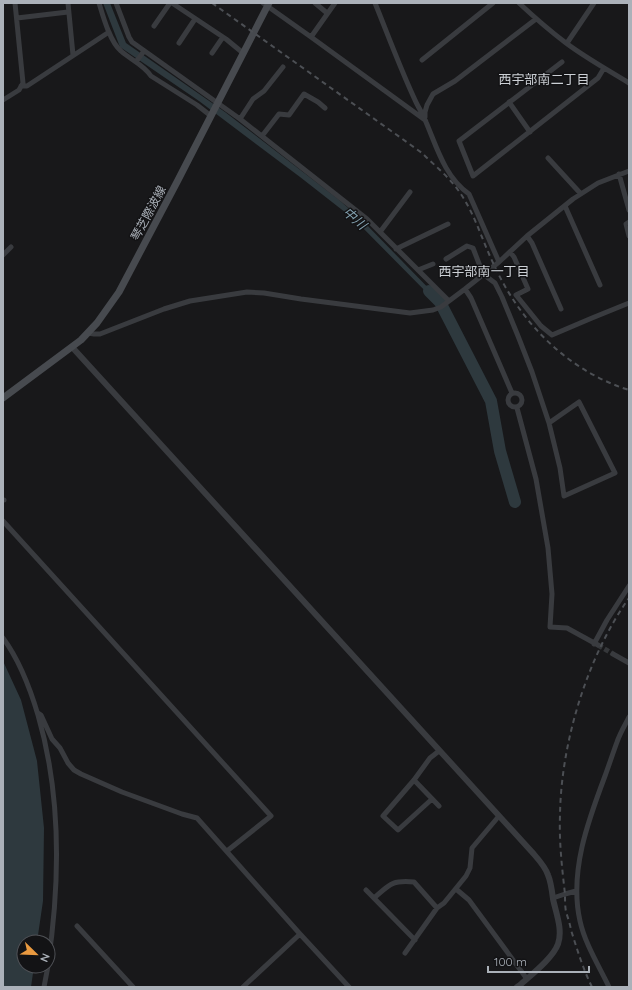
<svg xmlns="http://www.w3.org/2000/svg" width="632" height="990" viewBox="0 0 632 990" font-family="Quicksand,'Noto Sans JP',sans-serif">
	<style>
		.water { fill: #2e393e }
		.lines { fill: none; stroke-linecap: round; stroke-linejoin: round }
		.river { stroke: #2e393e; stroke-width: 12 }
		.minor-tunnel { stroke: #35373a; stroke-width: 5; stroke-dasharray: 5 2.5; stroke-linecap: butt }
		.minor { stroke: #393b3f; stroke-width: 5 }
		.tertiary { stroke: #393b3f; stroke-width: 6 }
		.secondary { stroke: #474a4f; stroke-width: 7 }
		.rail { stroke: #4c4f54; stroke-width: 2; stroke-dasharray: 5 4; stroke-linecap: butt }
		.labels { text-anchor: middle; dominant-baseline: central; stroke-width: 3; stroke-linejoin: round; paint-order: stroke }
		.street-label { font-size: 12px; fill: #abb1b9; stroke: #131315 }
		.neighbourhood-label { font-size: 13px; fill: #ccd0d5; stroke: #131315 }
		.water-label { font-size: 13px; font-style: italic; fill: #84a3b2; stroke: #131315 }
	</style>
	<rect width="100%" height="100%" fill="#18181a"/>
	<path class="water" d="M103 3H110L126 43 225 112 338 199 363 221 442 302 439 305 355 220 300 177 199 101 120 47Z
		M3 661 21 700 37 761 44 828 43 901 37 942H24V966H34L31 987H3Z"/>
	<g class="lines">
		<path class="river" d="M429 291 440 302 491 401 500 451 515 502"/>
		<path class="minor-tunnel" d="M598 645 613 654"/>
		<path class="minor" d="M68 3 73 55
			M99 3C103 16 110 42 121 51 131 60 144 65 151 76L197 105 211 116
			M116 3 129 37 132 42 240 119 367 219 449 301
			M172 3 226 39 243 53
			M263 3 311 37 425 120
			M315 3 327 13
			M375 3C388 35 400 68 415 100 418 107 423 114 426 122 437 148 445 177 469 194L499 262
			M519 3C534 17 550 31 566 43 586 58 608 70 629 83
			M17 18 68 12
			M154 26 170 3
			M311 37 335 3
			M179 43 195 19
			M567 43 594 3
			M212 53 223 37
			M422 60 493 3
			M136 62 144 51
			M562 62 459 141 473 176 598 78 604 68
			M21 86H27L109 32
			M3 100 19 90 23 83 15 3
			M509 102 530 132
			M425 117V112L427 105 433 94 455 81 536 19
			M240 119 253 99 264 91 283 67
			M262 136 279 114 289 115 304 94 318 102 325 108
			M548 158 581 194
			M619 174 629 210
			M565 206 600 285
			M629 222 626 224 629 236
			M380 232 410 192
			M527 236 532 243 561 309
			M396 249 448 224
			M510 252 514 257 528 289 516 295 541 326 552 335 592 318 629 303
			M3 255 11 247
			M446 259 467 246 473 248 483 274 495 283 502 297 518 336 532 372 549 423
			M418 270 433 264
			M465 289 471 298 512 393
			M88 333 94 334H100L164 309 190 301 247 292 264 293 301 299 410 313 433 310 441 307 465 289 499 262 527 236 573 199 598 183 629 171
			M508 400a7 7 0 1 1 14 0a7 7 0 1 1-14 0Z
			M579 402 615 473 564 496 560 468 549 423Z
			M517 408 536 479 548 548 552 594 550 627 567 628 598 645
			M3 500H4
			M3 521 271 816 227 851
			M3 638C20 661 30 688 38 715 61 794 60 883 48 964
			M594 644 607 620 629 586
			M613 654 629 663
			M38 713 41 715 52 739 60 748 68 763 74 770 81 774 122 792 182 814 197 818 300 934 349 987
			M414 780 439 806
			M432 799 398 830 383 816 414 780 430 758 439 751
			M456 889 469 900 527 979
			M366 890 415 940
			M374 898C390 884 392 880 414 882L437 908
			M553 898 565 894 576 891
			M77 926 133 987
			M405 953 437 908 444 903 466 876 470 868 472 848 499 816
			M44 987 48 966
			M243 987 300 934
			M609 987C599 966 585 944 580 921 569 872 588 821 605 776 609 765 613 753 617 742 620 733 625 725 629 717"/>
		<path class="tertiary" d="M72 347 532 852C538 859 545 866 548 875 551 882 552 891 553 899 556 913 563 930 558 944 553 958 531 975 520 985L517 987"/>
		<path class="secondary" d="M3 398 81 340 97 323 119 292 177 182 269 3"/>
		<path class="rail" d="M212 3 422 153C434 165 448 176 458 190 475 213 482 241 495 267 521 323 568 371 629 390
			M592 987C583 969 577 949 571 930 570 924 568 918 566 912 565 906 565 900 565 894 562 868 559 842 560 815 561 743 587 657 629 598"/>
	</g>
	<g class="labels">
		<g class="street-label">
			<text transform="translate(148 213) rotate(-62)">琴芝際波線</text>
		</g>
		<g class="neighbourhood-label">
			<text x="544" y="79">西宇部南二丁目</text>
			<text x="484" y="271">西宇部南一丁目</text>
		</g>
		<g class="water-label">
			<text transform="translate(355 218) rotate(41)">中川</text>
		</g>
	</g>
	<rect width="632" height="990" fill="none" stroke="#abb1b9" stroke-width="8"/>
	<g transform="translate(36 954) rotate(113)"><circle r="19" fill="#131315" stroke="#505257"/>
	<path d="M0-3L7 15L0 10L-7 15Z" fill="#ea9a40"/>
	<text y="-6" font-size="11" font-weight="bold" text-anchor="middle" fill="#abb1b9">N</text>
	</g>
	<path d="M488 966v6h101v-6" fill="none" stroke="#abb1b9" stroke-width="2"/>
	<text x="494" y="966" font-size="12" fill="#abb1b9" stroke="#131315" stroke-width="3" paint-order="stroke">100 m</text>
</svg>
